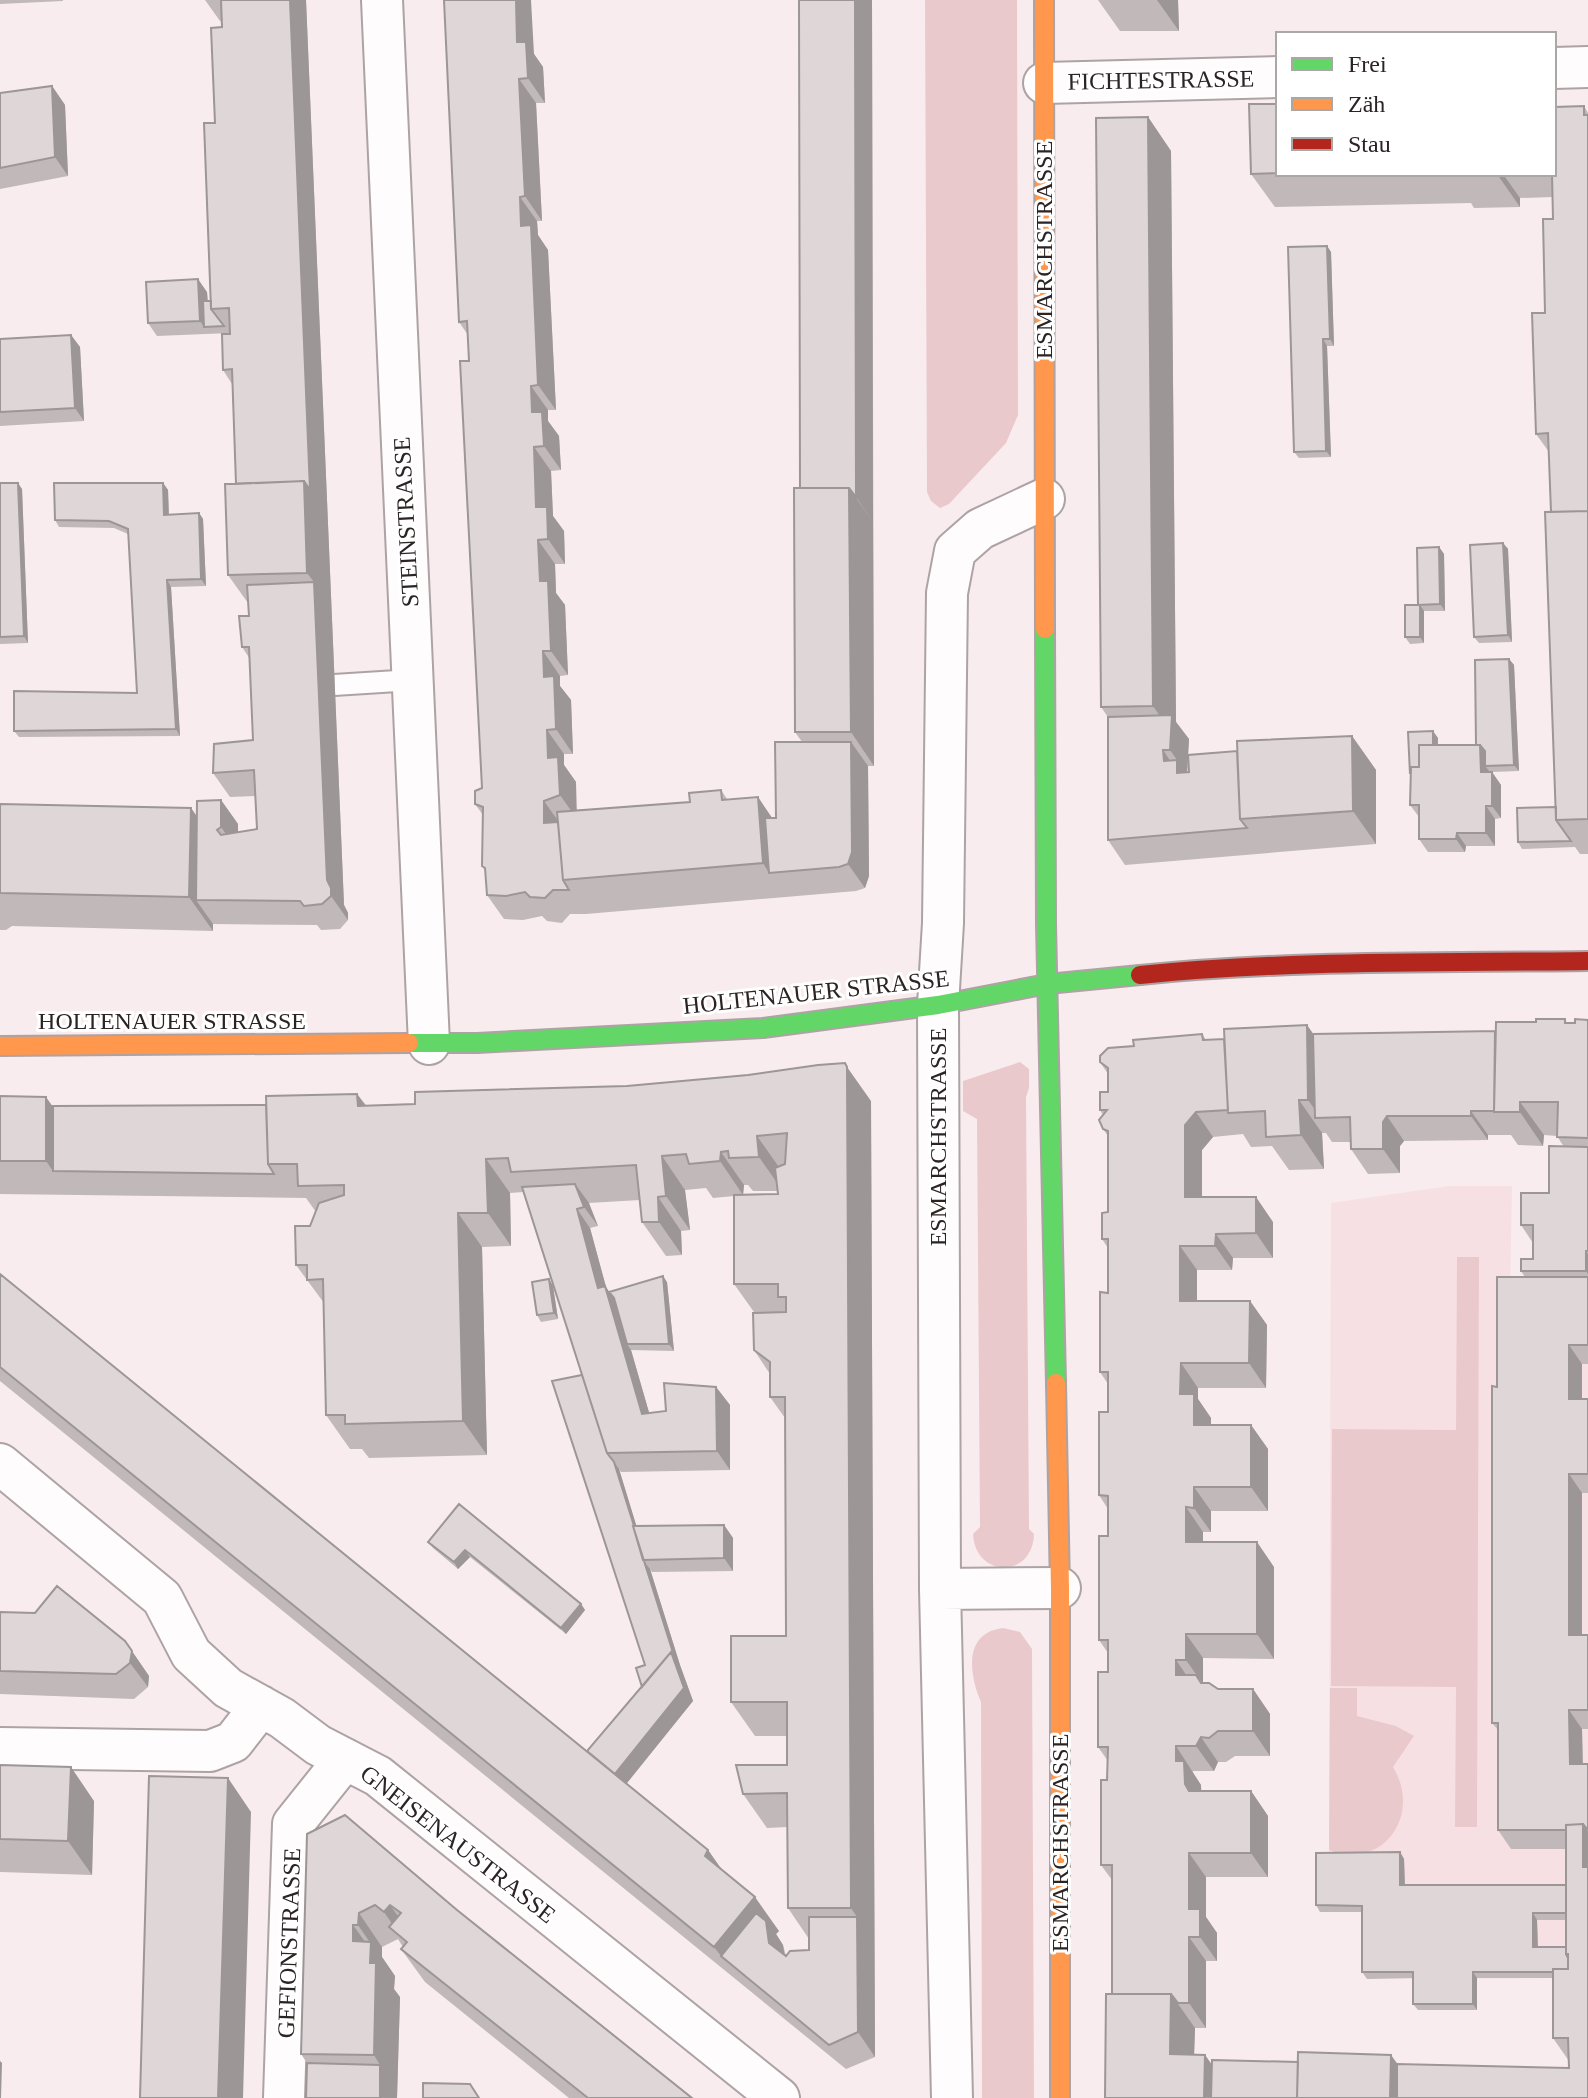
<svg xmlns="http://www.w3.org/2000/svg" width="1588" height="2098" viewBox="0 0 1588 2098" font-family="Georgia,serif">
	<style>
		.built { fill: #f7e0e3 }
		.green { fill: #eac9cd }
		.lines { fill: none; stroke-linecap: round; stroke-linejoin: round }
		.lane-casing { stroke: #ada3a4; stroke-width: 24 }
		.street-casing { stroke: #ada3a4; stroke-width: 44 }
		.fast-casing { stroke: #ada3a4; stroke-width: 22 }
		.slow-casing { stroke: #ada3a4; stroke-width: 22 }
		.jam-casing { stroke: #ada3a4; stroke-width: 22 }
		.lane { stroke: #fefcfc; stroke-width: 20 }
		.street { stroke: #fefcfc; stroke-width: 40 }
		.fast { stroke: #63d668; stroke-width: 18 }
		.slow { stroke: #ff974d; stroke-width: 18 }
		.jam { stroke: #b3261e; stroke-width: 18 }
		.wall { fill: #c0b8b9; fill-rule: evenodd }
		.shaded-wall { fill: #9c9696 }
		.building { fill: #dfd6d7; stroke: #9c9696; stroke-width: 2 }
		.labels { text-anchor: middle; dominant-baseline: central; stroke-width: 6; stroke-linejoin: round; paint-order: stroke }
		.street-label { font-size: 24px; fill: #2b2324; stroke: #fff }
	</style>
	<rect width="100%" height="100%" fill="#f9ecee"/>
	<path class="built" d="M1449 1186H1512L1510 1295H1588V1978L1367 1979 1366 1912H1320V1859H1329V1850L1331 1203Z"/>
	<path class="green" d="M925 0H1017L1018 415 1006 443 949 504 940 508 931 501 927 492Z
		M1020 1062 1029 1069V1088L1026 1097 1029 1529 1034 1534C1033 1579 975 1578 973 1534L980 1527 977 1119 963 1111V1081Z
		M1457 1257H1479L1477 1827H1455L1456 1687 1331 1686 1332 1429 1456 1430Z
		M1003 1628 1020 1632 1032 1649 1034 2098H982L981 1702C969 1674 963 1633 1003 1628Z
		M1330 1688H1357V1716L1396 1726 1414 1736 1393 1767C1422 1814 1384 1871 1329 1850Z"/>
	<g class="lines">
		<defs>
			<path id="lane" d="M334 685 413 680"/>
			<path id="street" d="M382 0 429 1044
				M1554 68 1588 67
				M1044 83 1278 77
				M0 1464 162 1598 191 1654 228 1688 282 1718 318 1745 378 1776 779 2098
				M940 1589 1060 1588
				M0 1748 210 1751 233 1742 261 1706
				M284 2098 293 1824 345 1759
				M952 2098 940 1589 938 1005 943 923 947 593 955 551 980 529 1044 499"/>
			<path id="fast" d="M1045 629 1046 924 1056 1383
				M409 1043H477L763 1028 938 1005 1047 984 1140 975"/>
			<path id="slow" d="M1044 0 1045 629
				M0 1046 409 1043
				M1056 1383 1060 1588V2098"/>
			<path id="jam" d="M1140 975C1288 960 1439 963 1588 961"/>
		</defs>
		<use href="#lane" class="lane-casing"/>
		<use href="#street" class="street-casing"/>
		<use href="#fast" class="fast-casing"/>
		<use href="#slow" class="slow-casing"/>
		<use href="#jam" class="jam-casing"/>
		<use href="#lane" class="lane"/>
		<use href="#street" class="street"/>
		<use href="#fast" class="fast"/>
		<use href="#slow" class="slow"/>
		<use href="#jam" class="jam"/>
	</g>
	<path class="wall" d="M0 0H63V1L0 4Z
		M205 0H306L344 905 348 913V920L340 929 321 930 317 925 213 924V931L12 926 6 930H0V804L191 808 197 817 221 800 238 824V832L257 829 255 796 230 797 213 773 253 740 250 659 242 647 249 616 248 603 228 575 236 484 232 384 223 370 230 333 157 336 148 323 207 292 208 301H211L215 123 222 27V21H220Z
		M444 0 534 54 543 67 545 103H536L542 221H537L538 235 548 250 556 410H548V421L559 436 561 470 551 471 553 516 564 531 565 564H555L556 593 565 605 568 675 560 676V686L571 700 573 754H564V765L576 782V810L690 802 721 790 727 799 772 818H776L802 742 795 732 800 488 872 0 874 766H868L869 876 865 888 856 891 586 914H570L562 923 547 921 542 916 523 920 504 919 487 895 486 872 482 866 483 815 475 804 482 788 468 335 459 322Z
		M1098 0H1178L1179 31H1120Z
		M52 86 65 105 68 176 0 189V93Z
		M1278 104V174H1554L1584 106 1588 113V854H1580L1575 847 1522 849 1518 842 1556 807 1551 512 1549 452 1536 434 1553 219V197L1520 198V207L1474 208 1471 203 1275 207 1251 174Z
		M1148 117 1171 151 1176 722 1189 739 1187 772 1237 751 1352 736 1376 770V844L1125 865 1108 840V717L1101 707Z
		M1327 246 1331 252 1334 346H1327L1331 457 1299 458 1294 452Z
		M71 335 80 347 84 421 0 426V339Z
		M0 483 22 489 28 643 0 644Z
		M163 483 168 490 169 515 199 513 203 519 206 586 171 587 180 736 19 737 14 731 137 693 128 534 114 528 59 527 55 520Z
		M1503 543 1508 549 1512 642 1479 643 1474 637Z
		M1439 547 1444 554 1445 611H1424V643L1410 644 1405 637Z
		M1509 659 1514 665 1519 771 1492 772 1501 785V818L1495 819V846H1466L1465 852H1428L1419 839V817L1410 805 1438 738V745H1476Z
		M1565 1019 1567 1023H1575L1588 1020V1364H1582V1399H1588V1493H1582V1635H1588V1729H1582L1583 1764H1588V2098H1105L1112 1994V1880L1101 1865 1108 1761 1098 1747 1108 1672V1653L1099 1640 1108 1536V1509L1099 1495 1108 1412V1384L1100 1372 1108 1293V1248L1102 1239 1108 1212V1136L1103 1129V1115L1100 1110 1108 1092V1074L1100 1062 1134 1046 1202 1034 1206 1040 1224 1039 1307 1025 1313 1034 1495 1031 1536 1022ZM1322 1133H1326L1332 1142H1350L1351 1149 1368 1174 1400 1173V1146L1404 1141 1488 1140V1135H1511L1518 1145 1543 1146 1544 1135 1557 1136 1564 1147 1549 1193 1521 1225 1533 1243V1259L1521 1271 1525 1277 1497 1387 1492 1723 1498 1730V1830L1511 1849H1566V1885H1405L1404 1859 1400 1852 1316 1905 1320 1912H1362V1972L1367 1979 1413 1978V2004L1418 2010H1477V1978H1553V2038L1569 2061V2068L1298 2062 1212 2065 1205 2055H1194L1195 2028H1206V1961H1217V1933L1206 1917V1877H1268V1816L1251 1791H1201V1785L1193 1773V1771H1214L1218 1762H1226L1235 1756H1270V1714L1253 1689H1218L1203 1683V1658L1274 1659V1567L1203 1542V1532H1211V1511H1268V1449L1251 1425H1211V1418L1198 1399V1388H1266L1267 1325 1250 1301H1197V1270H1232L1233 1258H1273V1222L1202 1197V1150L1213 1137 1243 1134 1251 1147 1272 1146 1289 1170 1324 1169ZM1537 1920H1566V1947H1538Z
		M357 1094 366 1105 871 1101 875 2057 846 2069 0 1381V1274L587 1751 642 1687 645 1665 582 1375 523 1192 510 1193 511 1246 482 1247 487 1455 369 1458 362 1449H350L326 1415 324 1303 296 1265 316 1212 306 1198 0 1194V1096L53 1106 266 1105ZM744 1185H748L753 1191H777L778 1194 743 1195ZM706 1188 713 1198 734 1196V1284L754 1312V1350L770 1374V1397L785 1418 786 1636 731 1702 755 1736H787V1765L743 1794 767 1828 787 1827 788 1908 809 1939V1950L786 1956 783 1945 776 1934 779 1931 721 1869 708 1850 626 1784 693 1701 680 1665 650 1569 652 1572 733 1571V1538L724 1525 636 1526 619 1469 621 1472 730 1470V1405L716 1387 666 1411 649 1413 631 1350 674 1351 667 1282 609 1292 606 1287 590 1228 598 1226 588 1203 640 1200 642 1222 666 1256 682 1255 681 1231 690 1230 685 1190Z
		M549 1279 553 1286 558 1319 541 1322 537 1315Z
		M459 1504 581 1604 585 1610 566 1634 470 1557 458 1569 433 1548 428 1542Z
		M0 1612 35 1613 125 1641 149 1676 148 1687 134 1699 0 1694Z
		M0 1765 94 1801 92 1875 0 1872Z
		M307 1834 457 1910 692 2098H569L425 1982 401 1949 403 1947 398 1939 382 1947V1957L395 1976 394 1989 400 1997 397 2098H306L307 2063 301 2054Z"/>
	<path class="shaded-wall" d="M290 0H306L344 905 348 913V920L331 896 327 880 314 582 307 573Z
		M516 0H531L534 54 543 67 545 103 528 78 517 42Z
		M855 0H872L873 522 856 497Z
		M1157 0H1178L1179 31Z
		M519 79 536 103 542 221 525 196Z
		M52 86 65 105 68 176 55 157Z
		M1148 117 1171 151 1176 722 1189 739 1187 774 1170 750 1171 732 1153 706Z
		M1497 174H1503L1520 198V207Z
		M520 197 537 221 538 235 548 250 556 410 538 385 521 226Z
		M1327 246 1331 252 1334 346 1330 339Z
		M198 279 207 292 209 327H204L200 321Z
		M71 335 80 347 84 421 75 408Z
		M1323 339 1327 346 1331 457 1326 451Z
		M531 386 548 410V421L559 436 561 470 544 446 532 412Z
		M534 447 551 471 553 516 564 531 565 564 548 539 536 507Z
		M18 483 22 489 28 643 24 636Z
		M163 483 168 490 169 522 164 515Z
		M849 488 873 522 874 766 851 732Z
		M199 513 203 519 206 586 201 579Z
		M538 540 555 564 556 593 565 605 568 675 551 651 540 581Z
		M1503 543 1508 549 1512 642 1508 635Z
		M1439 547 1444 554 1445 611 1440 604Z
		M167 580 171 587 180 736 176 729Z
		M1420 605 1424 611V643L1420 637Z
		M543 651 560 676V686L571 700 573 754 556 729 544 677Z
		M1509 659 1514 665 1519 771 1514 765Z
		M547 730 564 754V765L576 782 577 819 560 795 548 758Z
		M1433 731 1438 738 1437 758 1433 751Z
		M1352 736 1376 770V844L1353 811Z
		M851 742 868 766 869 876 865 888 848 864Z
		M1480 745 1489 758 1485 766 1490 772H1481Z
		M1163 750 1177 771V760L1194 784V797L1164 761Z
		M1492 772 1501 785V818L1492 806Z
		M758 797 781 831 769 873 763 863Z
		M221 800 238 824V851L221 827Z
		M544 801 561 825 544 823Z
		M1486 806 1495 819V846L1486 833Z
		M191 808 215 842 196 900 213 924V931L189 897Z
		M1457 833 1466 846 1465 852 1456 839Z
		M1307 1025 1330 1058 1321 1118 1308 1100Z
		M847 1067 871 1101 875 2057 858 2032 857 1917 851 1908Z
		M357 1094 381 1127 358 1106Z
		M46 1097 70 1131 53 1171 46 1161Z
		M1299 1100 1322 1133 1324 1169 1301 1135Z
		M1520 1102 1544 1135 1543 1146 1520 1112Z
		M1471 1111 1488 1135V1140L1471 1116Z
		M1196 1112 1213 1137 1202 1150V1222L1185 1197V1125Z
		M1387 1116 1404 1141 1400 1146V1173L1383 1149V1122Z
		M757 1136 781 1170 782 1190 759 1157Z
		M721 1152 744 1185 743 1195 720 1161Z
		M662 1156 685 1190 690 1230 666 1196Z
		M486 1159 510 1193 511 1246 488 1213Z
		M575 1184 589 1203 598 1226 584 1207Z
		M658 1197 681 1231 682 1255 659 1222Z
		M1256 1197 1273 1222V1258L1256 1233Z
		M577 1209 590 1228 606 1287 618 1305 627 1344 631 1350 655 1433 642 1414 598 1288Z
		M458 1213 482 1247 487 1455 463 1421Z
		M1216 1234 1233 1258 1232 1270 1215 1246Z
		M1180 1246 1197 1270V1325L1180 1301Z
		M1586 1251 1588 1254V1274L1586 1271Z
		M663 1276 667 1282 674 1351 669 1344Z
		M549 1279 553 1286 558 1319 554 1313Z
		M1250 1301 1267 1325 1266 1388 1249 1363Z
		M1569 1345 1582 1364V1418L1569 1399Z
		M1181 1363 1198 1388V1399L1211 1418V1449L1194 1425 1180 1394Z
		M716 1387 730 1405V1470L717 1451Z
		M1251 1425 1268 1449V1511L1251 1487Z
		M614 1462 619 1469 647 1560H644Z
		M1569 1474 1582 1493V1654L1569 1635Z
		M1194 1487 1211 1511V1532L1194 1508Z
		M1186 1507 1203 1532V1566L1186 1542Z
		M724 1525 733 1538V1571L724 1558Z
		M1257 1542 1274 1567V1659L1257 1634Z
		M465 1550 470 1557 458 1569 454 1562Z
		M645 1563 650 1569 680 1665 693 1701 619 1793 610 1780 649 1700Z
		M581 1604 585 1610 566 1634 561 1628Z
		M1186 1634 1203 1658V1684L1186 1660Z
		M125 1641 149 1676 148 1687 130 1663Z
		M1176 1660 1193 1685 1176 1675Z
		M1253 1689 1270 1714V1756L1253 1731Z
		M1569 1710 1582 1729 1583 1783 1570 1764Z
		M1201 1737 1218 1762 1214 1771 1196 1746Z
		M1176 1746 1201 1785 1202 1808 1185 1784 1176 1761Z
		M71 1767 94 1801 92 1875 68 1841Z
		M228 1778 251 1812 243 2098H218Z
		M1251 1791 1268 1816V1877L1251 1853Z
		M1583 1824 1588 1832V1875L1583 1867Z
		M708 1850 732 1884 705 1856Z
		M1400 1852 1404 1859 1405 1891 1400 1885Z
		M1189 1853 1206 1877V1917L1217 1933V1961L1200 1937 1189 1909Z
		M755 1897 779 1931 776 1934 783 1945 786 1967 721 1956 714 1947Z
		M390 1905 414 1938H402L384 1912Z
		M359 1913 382 1947V1957L395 1976 394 1989 400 1997 397 2098H380V2065L374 2055 353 1941V1925L371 1950V1944L358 1925Z
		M1533 1913 1537 1920 1538 1954 1533 1947Z
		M1189 1937 1206 1961V2028L1189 2003Z
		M1473 1972 1477 1978V2010L1473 2004Z
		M1171 1994 1195 2028 1193 2088 1170 2054Z
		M1205 2055 1229 2089V2098H1204Z
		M1391 2055 1415 2088 1414 2098H1390Z
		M0 2061 2 2063 1 2098H0Z"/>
	<path class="building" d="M221 0H290L310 490 304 481 236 484 232 369 223 370 222 334H230L229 308 211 309 204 123H215L211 28 222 27Z
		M444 0H516L517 42H526L528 78 519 79 525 196 520 197 521 226 531 225 538 385 531 386 532 412H542L544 446 534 447 536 507H547L548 539 538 540 540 581H548L551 651H543L544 677 554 676 556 729 547 730 548 758 558 757 560 795 544 801V823L558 822 563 880 569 890H553L545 898 530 897 525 892 506 896 487 895 485 868 482 866 483 807 475 804V791L482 788 460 361H469L467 321 459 322Z
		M799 0H855L856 497 849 488H800Z
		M52 86 55 157 0 168V93Z
		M1249 104H1278V173L1251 174Z
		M1584 106V115H1588V511L1551 512 1548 433 1536 434 1532 313H1545L1543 219H1553L1552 174H1554V107Z
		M1148 117 1153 706 1101 707 1096 118Z
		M1327 246 1330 339H1323L1326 451 1294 452 1288 247Z
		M198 279 200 321 148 323 146 282Z
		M203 301H211V309L224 326 204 327Z
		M71 335 75 408 0 412V339Z
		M304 481 307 573 228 575 225 484Z
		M0 483H18L24 636 0 637Z
		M54 483H163L164 515 199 513 201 579 167 580 176 729 14 731V691L137 693 128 529 109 521 55 520Z
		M794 488H849L851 732H795Z
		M1588 511V819L1556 820 1545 512Z
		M1503 543 1508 635 1474 637 1470 545Z
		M1439 547 1440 604 1418 605 1417 548Z
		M314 582 327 880 331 888V896L322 904 304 906 300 901 196 900 197 801 221 800V827L217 830 221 835 257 829 254 770 213 773 214 744 253 740 249 647H242L239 616H249L247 585Z
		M1405 605H1420V637H1405Z
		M1509 659 1514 765 1485 766V751L1480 745H1476L1475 660Z
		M1172 715 1170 750H1163L1164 761 1177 760V773L1189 772 1188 755 1237 751 1240 819 1247 828 1108 840V717Z
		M1433 731V745H1419V767H1411L1410 774 1408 732Z
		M1352 736 1353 811 1240 819 1237 741Z
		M775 742H851L852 852 848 864 839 867 769 873 765 818H776Z
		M1419 745H1480L1481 772H1492V806H1486V833H1457L1456 839H1419V805H1410L1411 767H1419Z
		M721 790 722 800 758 797 763 863 563 880 557 812 690 802 689 793Z
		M0 804 191 808 189 897 0 893Z
		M1556 807V820L1571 841 1518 842 1517 808Z
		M1536 1019H1565V1023H1575V1019L1588 1020V1138L1557 1137 1558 1102H1520V1112H1494L1496 1022H1536Z
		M1307 1025 1308 1100H1299L1301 1135 1266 1137 1265 1111 1228 1113 1224 1029Z
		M1495 1031 1494 1111H1471V1116H1387L1383 1122V1149H1351L1350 1117 1315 1118 1313 1034Z
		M1202 1034 1203 1040 1224 1039 1228 1110 1196 1112 1185 1125V1197H1256V1233L1216 1234 1215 1246H1180V1301H1250L1249 1363H1181L1180 1394H1194V1425H1251V1487H1194V1508L1186 1507V1542H1257V1634H1186V1660H1176V1675H1196L1201 1683H1209L1218 1689H1253V1731H1218L1209 1738 1201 1737 1196 1746H1176V1761H1184L1185 1784 1189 1791H1251V1853H1189V1909H1200V1937H1189V2003H1178L1171 1994H1112V1865H1101V1780H1107L1108 1747H1098V1672H1108V1640H1099V1536H1108V1496L1099 1495V1412H1108V1372H1100V1292L1108 1293V1239H1102V1213L1108 1212V1131L1103 1129 1099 1120 1107 1110H1100V1092H1108V1068L1100 1062V1056L1108 1048 1134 1046 1133 1040Z
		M845 1063 847 1067 851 1908H788L787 1793 743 1794 736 1765H787V1702H731V1636H786L785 1397H770V1362L754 1350 753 1313 786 1312V1297H778V1284H734V1195L778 1194 775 1168 785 1164 787 1133 757 1136 759 1157 729 1158 728 1151 721 1152 720 1161 689 1164 686 1154 662 1156 666 1196 658 1197 659 1222H642L636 1165 511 1172 508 1158 486 1159 488 1213H458L463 1421 345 1424V1415H326L323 1279 307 1280V1265H296L295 1226H310L319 1203 344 1195V1185L298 1186 297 1164H268L266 1096 357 1094 358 1106 415 1104V1092L627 1086 748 1075 818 1065Z
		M0 1096 46 1097V1161H0Z
		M266 1105 268 1164 274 1174 53 1171V1106Z
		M1549 1146 1588 1147V1251H1586V1271H1521V1259H1533V1225H1521V1193H1549Z
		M575 1184 584 1207 577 1209 596 1281 598 1288 605 1286 642 1414 666 1411 664 1383 716 1387 717 1451 607 1453 522 1187Z
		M0 1274 708 1850 705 1856 755 1897 714 1947 0 1367Z
		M663 1276 669 1344H627L614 1298 609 1292Z
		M1497 1277H1588V1345H1569V1399H1588V1474H1569V1635H1588V1710H1569L1570 1764H1588V1830L1583 1824 1566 1825V1830H1498V1723H1492V1386L1497 1387Z
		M549 1279 554 1313 537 1315 532 1282Z
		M582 1375 607 1453 614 1462 634 1526H633L675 1659 671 1652 642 1687 636 1668 645 1665 552 1381Z
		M459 1504 581 1604 561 1628 465 1550 454 1562 428 1542Z
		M724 1525V1558L643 1560 633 1526Z
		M57 1586 125 1641 132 1651 130 1663 116 1674 0 1671V1612L35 1613Z
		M671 1652 684 1688 615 1774 587 1751Z
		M0 1765 71 1767 68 1841 0 1839Z
		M149 1776 228 1778 218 2098H140Z
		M345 1815 457 1910 692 2098H588L401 1949 407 1942 389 1927 401 1913 390 1905 384 1912 375 1905 359 1913 358 1925H353V1941L371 1942 370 1963H376L374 2055 301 2054 307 1834Z
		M1583 1824V1867H1588V2098H1397V2064L1569 2068 1568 2038H1553V1969H1568V1954H1566V1825Z
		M1400 1852V1885H1566V1913H1533V1947H1566V1954L1568 1958V1969H1553V1972H1473V2004H1413V1972H1362V1906L1316 1905V1853Z
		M756 1913 766 1921 769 1943 786 1956 790 1951 809 1950V1917H857L858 2032 829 2045 721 1956Z
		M1106 1994H1171L1170 2054 1205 2055 1204 2098H1105Z
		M1298 2052 1391 2055 1390 2098H1297Z
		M1212 2060 1298 2062 1297 2098H1211Z
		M307 2063 380 2065V2098H306Z
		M423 2083 470 2084 479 2098H423Z"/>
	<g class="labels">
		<g class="street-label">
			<text transform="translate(1161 80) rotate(-1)">FICHTESTRASSE</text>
			<text transform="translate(1044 250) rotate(-90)">ESMARCHSTRASSE</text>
			<text transform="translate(406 522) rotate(-93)">STEINSTRASSE</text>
			<text transform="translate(816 992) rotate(-6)">HOLTENAUER STRASSE</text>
			<text x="172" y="1021">HOLTENAUER STRASSE</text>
			<text transform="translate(938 1137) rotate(-90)">ESMARCHSTRASSE</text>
			<text transform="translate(1060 1843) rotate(-90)">ESMARCHSTRASSE</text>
			<text transform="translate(458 1844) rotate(38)">GNEISENAUSTRASSE</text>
			<text transform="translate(289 1943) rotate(-88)">GEFIONSTRASSE</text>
		</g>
	</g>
	<rect x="1276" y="32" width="280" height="144" fill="#ffffff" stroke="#aaa7a7" stroke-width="2"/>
	<rect x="1292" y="58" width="40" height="12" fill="#63d668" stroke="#aaa7a7" stroke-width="2"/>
	<text x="1348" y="72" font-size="24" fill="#2b2324">Frei</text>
	<rect x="1292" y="98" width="40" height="12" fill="#ff974d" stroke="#aaa7a7" stroke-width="2"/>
	<text x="1348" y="112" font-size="24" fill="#2b2324">Zäh</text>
	<rect x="1292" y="138" width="40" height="12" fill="#b3261e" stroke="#aaa7a7" stroke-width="2"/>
	<text x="1348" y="152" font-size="24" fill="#2b2324">Stau</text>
</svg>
